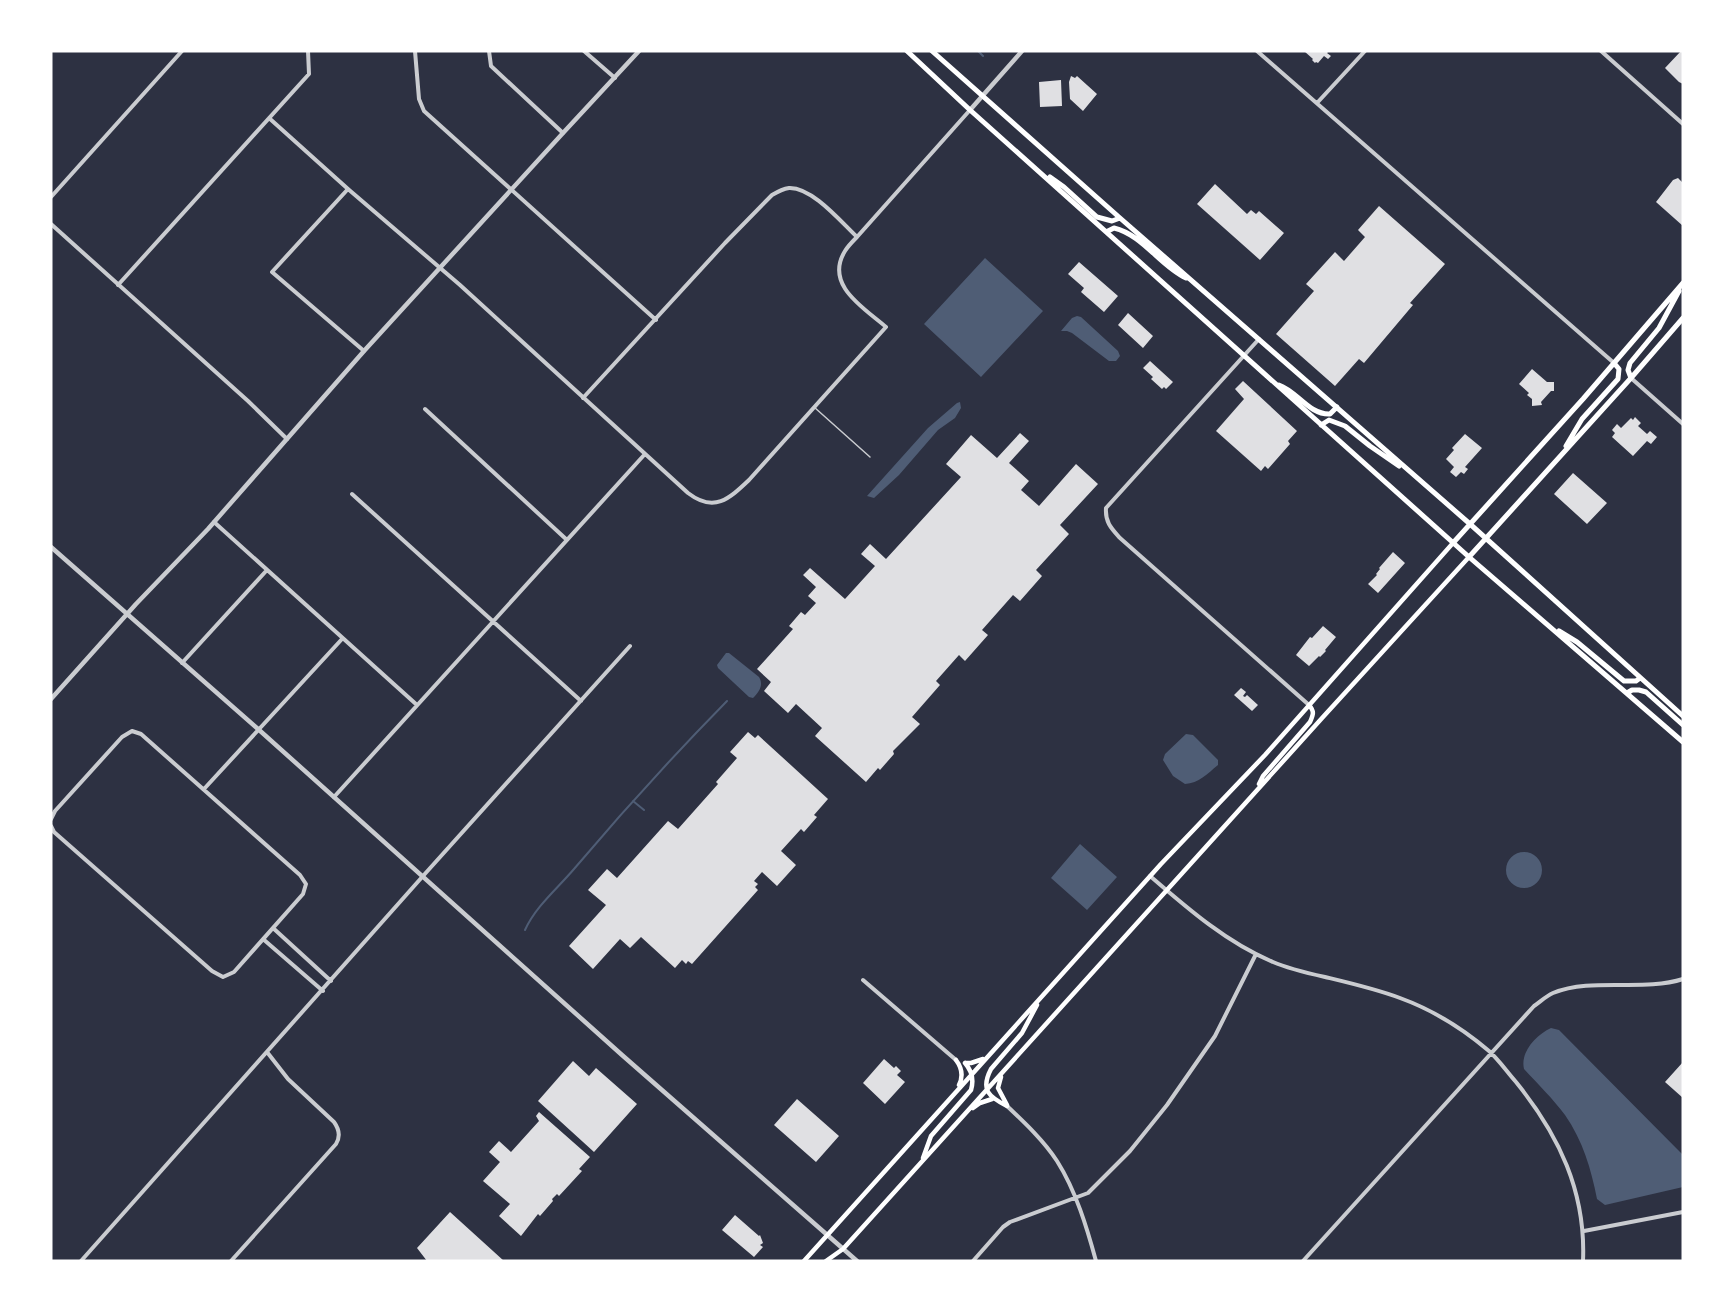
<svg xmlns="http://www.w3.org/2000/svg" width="1734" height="1312" viewBox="0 0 1734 1312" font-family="'Space Grotesk',sans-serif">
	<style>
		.water { fill: #4f5d75 }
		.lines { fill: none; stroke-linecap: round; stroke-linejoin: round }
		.stream { stroke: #4f5d75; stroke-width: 2 }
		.building { fill: #e0e0e3 }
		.service { stroke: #caccd0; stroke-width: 1.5 }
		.minor { stroke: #caccd0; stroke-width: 4 }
		.tertiary { stroke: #caccd0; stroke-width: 4.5 }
		.secondary { stroke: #fff; stroke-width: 4.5 }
		.primary { stroke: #fff; stroke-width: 5 }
	</style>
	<rect width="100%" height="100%" fill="#2d3142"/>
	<path class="water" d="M985 258 1043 311 981 377 924 324Z
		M1077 316 1081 317 1118 351 1120 356 1116 361H1109L1072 333 1067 331H1061L1072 318Z
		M960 402 961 408 955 418 938 430 899 475 874 498 867 496 928 428 957 403Z
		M726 653H729L759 677C764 685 759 692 753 698L749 697 718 668 717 665Z
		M1186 734 1193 735 1218 760V765C1207 774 1199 783 1185 784L1173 776 1163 760 1165 754Z
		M1080 844 1117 877 1087 910 1051 878Z
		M1506 870a18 18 0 1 1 36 0a18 18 0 1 1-36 0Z
		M1551 1028 1559 1030 1683 1155V1187L1605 1205 1597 1199C1591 1169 1583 1141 1565 1115 1553 1099 1538 1084 1524 1069 1520 1052 1536 1035 1551 1028Z"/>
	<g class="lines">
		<path class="stream" d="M978 51 983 56
			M633 801 644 810
			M525 930C536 906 557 889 574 869 623 811 674 755 727 701"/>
	</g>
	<path class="building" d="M1304 51H1329L1327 53 1331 56 1328 59 1324 56 1318 63 1316 62 1315 63 1312 60 1313 59Z
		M1681 51H1683V84L1679 82 1665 68Z
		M1071 76 1075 78 1077 76 1097 94 1083 111 1070 99 1069 82Z
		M1061 80 1062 106 1040 107 1039 82Z
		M1678 178 1683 183V226L1656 202 1673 180Z
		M1215 184 1247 214 1251 210 1256 214 1259 211 1284 233 1260 260 1197 204Z
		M1379 206 1445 264 1410 303 1413 305 1364 363 1359 359 1335 386 1276 334 1314 291 1306 284 1335 252 1344 261 1365 237 1358 230Z
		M1079 262 1118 296 1104 312 1081 292 1084 288 1068 274Z
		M1128 313 1153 336 1143 348 1118 325Z
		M1150 361 1173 382 1166 389 1164 387 1162 389 1151 379 1153 377 1143 368Z
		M1532 369 1547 382H1554V391H1551L1541 402 1542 405 1532 406V399L1527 395 1529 393 1519 384Z
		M1243 381 1297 431 1288 441 1290 444 1268 469 1265 466 1261 471 1216 431 1244 399 1235 389Z
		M1635 417 1641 423 1638 426 1647 434 1650 431 1657 437 1651 444 1647 441 1633 456 1612 437 1615 433 1612 430 1617 424 1621 428 1631 418 1633 420Z
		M1020 433 1029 441 1009 463 1029 481 1021 490 1039 506 1076 464 1098 484 1060 525 1069 534 1036 570 1042 576 1020 601 1013 595 982 630 988 635 965 661 959 655 936 681 940 685 912 717 920 724 893 751 894 754 880 770 878 768 866 782 815 736 822 728 796 704 788 713 764 691 771 682 757 669 793 629 789 626 801 612 805 615 816 603 808 596 816 587 803 575 810 568 845 599 875 566 861 554 870 544 886 559 961 477 946 464 971 435 997 458Z
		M1465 434 1482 448 1465 467 1468 469 1464 474 1461 472 1456 477 1450 472 1454 467 1446 459 1454 450 1452 448Z
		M1573 473 1607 503 1587 524 1554 494Z
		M1393 552 1405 563 1378 593 1368 584 1377 575 1376 574 1380 569 1379 568Z
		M1323 626 1336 637 1325 650 1326 651 1320 657 1319 656 1309 666 1296 655 1310 637 1312 638Z
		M1241 688 1246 692 1243 696 1245 697 1247 695 1258 705 1252 711 1234 695Z
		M748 732 755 738 758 735 828 799 814 815 817 817 804 832 801 829 781 851 796 865 777 886 762 872 754 881 758 884 755 887 758 890 692 964 688 961 686 964 682 960 675 968 641 937 630 948 620 939 593 969 569 946 606 905 588 890 607 869 617 878 668 821 678 829 718 784 716 782 737 758 730 752Z
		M884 1059 894 1068 896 1066 901 1071 897 1075 905 1082 885 1104 863 1083Z
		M573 1061 589 1076 596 1068 637 1104 594 1152 538 1101Z
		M1683 1062V1098L1665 1082Z
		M797 1099 839 1136 816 1162 774 1125Z
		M539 1112 590 1157 579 1169 582 1171 559 1196 557 1194 552 1199 553 1201 540 1216 538 1214 521 1236 499 1216 510 1204 483 1181 500 1162 489 1152 499 1141 511 1152 539 1121 536 1116Z
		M450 1212 504 1261H427L417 1248Z
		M735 1215 759 1236 760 1235 763 1243 760 1245 763 1247 754 1257 722 1230Z"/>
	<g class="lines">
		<path class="service" d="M814 407 870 457"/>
		<path class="minor" d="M415 51 419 99 424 111 656 320
			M489 51 491 66 563 133
			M584 51 615 78
			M1257 51 1614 363
			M1601 51 1683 124
			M1317 103 1365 51
			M269 118 348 189 460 285 688 493C714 513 729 499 749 480L886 327C864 308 824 285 845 251 848 246 853 241 857 237L970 110
			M348 189 272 272 364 351
			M51 197 182 51
			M51 224 248 401 287 439
			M118 285 309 74 308 51
			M1259 339 1106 508C1105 522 1111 528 1120 538L1309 705
			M1631 378 1683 424
			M583 398 725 243 772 195C777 192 782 189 789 188 812 187 841 222 857 237
			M425 409 567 540
			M352 494 581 701
			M214 522 417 705
			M182 663 267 570
			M204 789 342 639
			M334 797 645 454
			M51 819 55 811 122 737 132 731 141 734 300 875 306 884 303 894 234 972 223 977 212 971 54 832 51 826
			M1150 876C1187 908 1227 943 1273 962 1289 969 1307 973 1325 977 1350 983 1376 989 1400 998 1433 1010 1462 1028 1489 1051 1499 1060 1507 1072 1516 1082 1559 1135 1586 1192 1583 1261
			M273 928 331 981
			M263 939 323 991
			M863 980 956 1060
			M1007 1106C1025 1123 1044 1141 1057 1161 1076 1191 1087 1228 1096 1261
			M1584 1231 1683 1212
			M81 1261 423 876 630 646
			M231 1261 336 1144C341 1136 339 1129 334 1122L288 1079 267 1052
			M973 1261 1003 1227 1010 1222 1088 1193 1130 1151 1167 1105 1215 1036 1256 954
			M1303 1261 1534 1006C1540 1002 1546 996 1553 993 1592 977 1643 992 1683 979"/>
		<path class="tertiary" d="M970 110 1022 51
			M51 547 258 729 622 1055 857 1261
			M51 699 136 604 208 529 364 351 563 133 639 51"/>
		<path class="secondary" d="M1259 784 1263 776 1310 722C1313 715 1315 712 1309 705
			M956 1060C962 1068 963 1077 959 1085
			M966 1063H971L983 1059
			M1001 1077 998 1088 1007 1105
			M1007 1106C989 1097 980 1090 991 1069L1022 1033 1037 1005
			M973 1108 980 1103 992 1099
			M923 1158 931 1136 971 1090C974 1080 972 1071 965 1063
			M804 1261 1161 864 1265 755 1453 543
			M826 1261 843 1249 1323 717 1469 557"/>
		<path class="primary" d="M907 51 970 110 1469 557 1683 742
			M932 51 1120 218 1470 524 1683 716
			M1050 177 1064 187 1097 217 1112 221 1120 218
			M1106 232 1114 228C1143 235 1160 266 1186 278
			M1631 378 1628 370 1630 363 1659 328 1679 291
			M1279 385C1297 391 1309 415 1330 414L1337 407
			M1321 425 1329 420 1345 426 1370 446 1399 466
			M1566 446 1582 419 1618 379 1619 369 1614 363
			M1453 543 1583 399 1683 283
			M1469 557 1631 378 1683 318
			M1559 631 1577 642 1624 681H1636L1640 678
			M1627 693 1632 690H1639L1646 692 1683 725"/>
	</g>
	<rect width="1734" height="1312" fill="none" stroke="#ffffff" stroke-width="105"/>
</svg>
